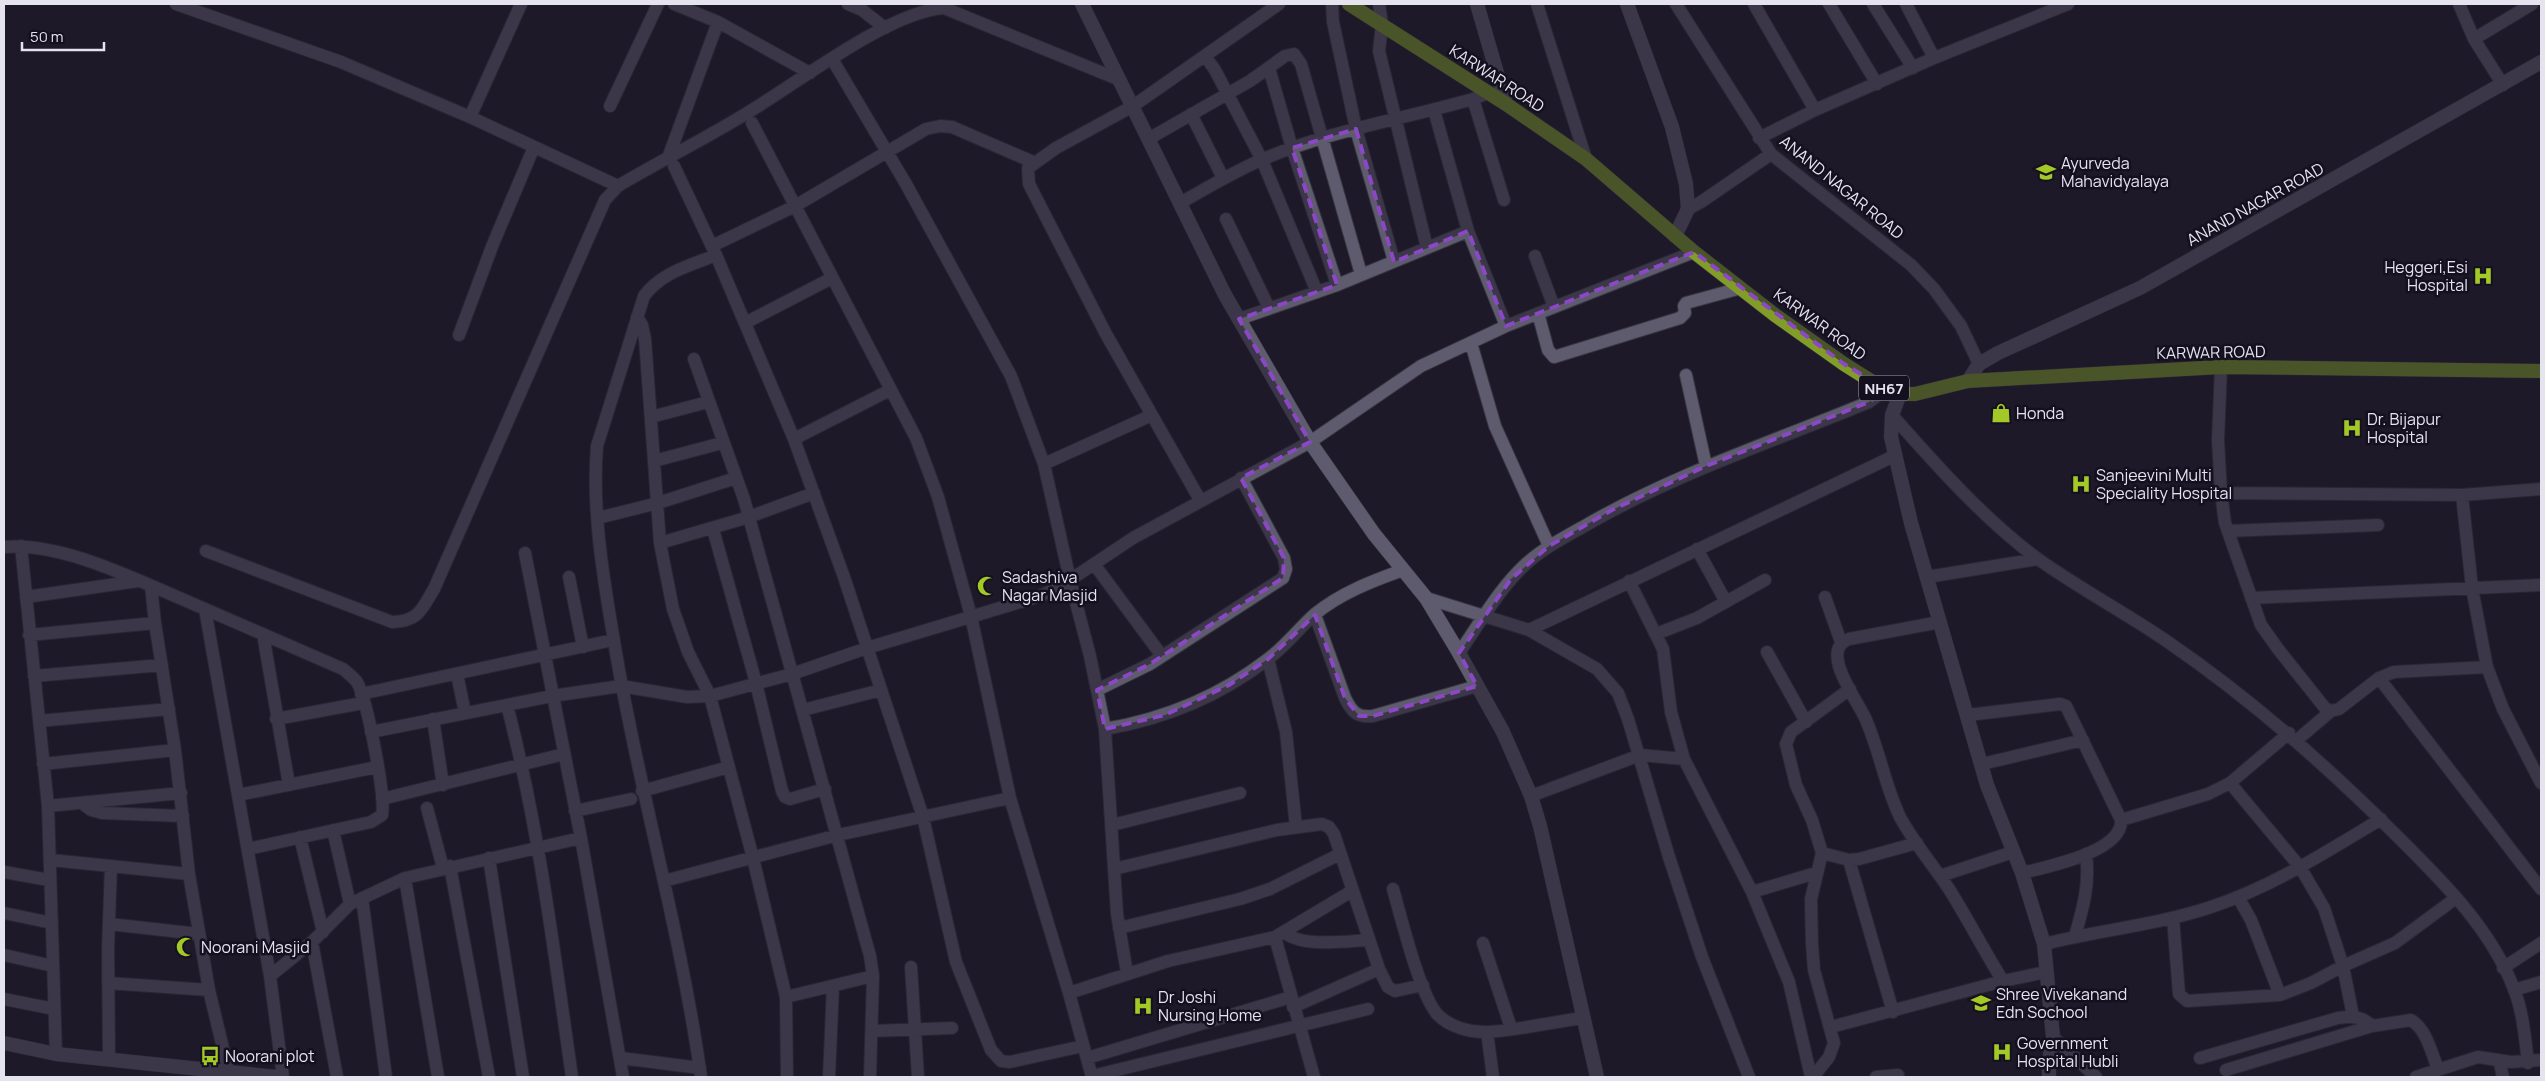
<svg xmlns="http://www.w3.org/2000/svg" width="2545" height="1081" viewBox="0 0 2545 1081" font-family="Manrope,sans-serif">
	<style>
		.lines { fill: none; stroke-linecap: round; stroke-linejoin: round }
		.minor-casing { stroke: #393642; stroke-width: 14 }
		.tertiary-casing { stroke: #393642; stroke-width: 15 }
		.secondary-casing { stroke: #393642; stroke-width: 15 }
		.trunk-casing { stroke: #393642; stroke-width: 15 }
		.minor { stroke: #5f5b6e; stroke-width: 12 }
		.tertiary { stroke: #5f5b6e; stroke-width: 14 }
		.secondary { stroke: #5f5b6e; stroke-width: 14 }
		.trunk { stroke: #829c28; stroke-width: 14 }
		.marked { fill: none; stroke: #8b47c6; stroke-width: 4; stroke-dasharray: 10 6; stroke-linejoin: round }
		.labels { text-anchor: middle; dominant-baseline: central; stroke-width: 5; stroke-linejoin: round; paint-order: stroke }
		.shield { fill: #14101f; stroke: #a6a4b0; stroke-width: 1 }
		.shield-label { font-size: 15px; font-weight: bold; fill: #e5e3ee }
		.street-label { font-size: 16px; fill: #e5e3ee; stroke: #14101f }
		.poi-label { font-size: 16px; fill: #e5e3ee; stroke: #14101f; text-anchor: start }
	</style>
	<rect width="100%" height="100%" fill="#1d1929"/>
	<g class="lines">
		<defs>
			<path id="minor" d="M176 4 341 62 470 117 618 186
				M674 4 718 22 810 73
				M848 4 862 10 885 28
				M1332 4 1333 22 1356 129 1394 261
				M1379 4 1382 24 1379 51 1427 248
				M1537 4 1586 159
				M1676 4 1771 154 1911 265 1934 289 1961 326 1979 364
				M1754 4 1815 110
				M1829 4 1877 84
				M1873 4 1913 68
				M1906 4 1934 58
				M2459 4 2474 39 2503 85
				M2474 39 2532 4
				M1205 56 1215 70 1262 160 1317 292
				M832 59 906 184 1011 376 1044 464 1070 580 1090 656 1105 729 1117 914 1127 973
				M1269 68 1292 148 1337 285
				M1473 99 1504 200
				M610 106 658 4
				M1434 110 1468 231 1506 326
				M1191 114 1223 178
				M470 117 521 4
				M752 123 916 438 938 497 971 616 1010 798 1069 993 1092 1077
				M1150 138 1250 81 1285 56 1294 54 1301 64 1361 274
				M1759 138 1815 110 1934 58 2068 4
				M668 158 718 22
				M674 166 716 255 794 439 844 577 923 817 956 962 991 1050 1001 1061 1010 1062 1083 1046
				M1180 203C1207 188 1233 172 1261 160 1328 131 1403 119 1473 99L1488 93
				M1688 209 1701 202 1771 154
				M1226 219 1269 308
				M712 246 795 206 926 129 940 126 952 127 1033 162
				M1535 256 1554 307
				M1538 313 1548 350 1554 357 1680 318 1685 313 1684 306 1686 303 1741 288
				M637 317 642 325 645 339 660 543 673 609 688 652 710 696 753 858 786 997 787 1077
				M1239 319 1337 285 1468 231
				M745 323 832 278
				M459 335 493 244 534 147
				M1471 343 1495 426 1549 546
				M694 359 744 499 870 956 873 976 870 1077
				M2221 367 2218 440 2221 493 2225 523 2261 625 2278 649 2325 708 2331 711 2339 709 2379 678 2394 672 2487 667
				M1686 375 1706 466
				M1892 415C1935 464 1986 521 2038 559 2080 589 2126 613 2168 642 2251 699 2325 764 2396 835 2442 881 2490 927 2514 989 2523 1012 2525 1038 2528 1063
				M651 417 708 402
				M794 439 890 390
				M654 461 722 443
				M1044 464 1152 415
				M2221 493 2462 495 2541 489
				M2462 495 2472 588 2487 667 2503 709 2541 783
				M1200 500 1106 334 1029 184 1028 168 1056 148 1133 106 1279 4
				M598 518 658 503 736 478
				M713 529 756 683 782 791 785 797 790 799 825 789
				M2228 531 2378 525
				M660 543 749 517 814 493
				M21 546 48 806 56 1054
				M4 547C60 542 130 577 182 599 236 622 289 646 343 669 348 673 353 677 357 682 367 699 386 797 382 815L371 822 248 849
				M1697 549 1726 602
				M206 551 392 622C419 621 421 610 434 589L605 200 618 186C660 161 705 139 747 113 796 84 890 11 944 8L1120 80
				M525 553 581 838 623 1077
				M1094 564 1162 656
				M569 577 583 647
				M1927 577 2038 559
				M1629 581 1663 649 1671 712 1684 759 1752 892 1789 982 1811 1077
				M151 586 155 623 175 750 189 874 209 990 230 1077
				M26 597 138 581
				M1825 597 1841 642
				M1426 598 1529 630 1597 669 1618 693 1628 719 1669 857 1702 957 1749 1077
				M2251 598 2541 585
				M205 609 270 976 283 1077
				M1315 615 1345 698C1352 712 1357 718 1373 716L1477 686
				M1940 622 1849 639C1818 651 1858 700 1866 720 1880 752 1885 786 1900 817 1914 843 1933 865 1949 889 1968 919 1984 951 2003 981
				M1529 630 1894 456
				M263 634 289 785
				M1656 634 1697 618 1765 580
				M29 635 155 623
				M1767 652 1806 722
				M1459 653C1480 623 1500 587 1527 563 1545 547 1567 536 1588 524 1677 473 1775 441 1869 402L1886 389
				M1268 659 1286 732 1296 827
				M457 674 465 713
				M34 676 162 665
				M2379 678 2541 889
				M1097 690 1150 664 1283 578 1286 569 1284 558 1241 478
				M361 694 613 640
				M507 705C539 827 554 952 572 1077
				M803 710 881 690
				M1968 715 2060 704 2066 706 2121 820C2123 852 2046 867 2022 873
				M276 719 363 703
				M433 719 443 785
				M39 721 169 709
				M1105 729C1164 719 1220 696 1268 659 1286 646 1299 628 1315 614 1341 593 1372 581 1403 570
				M371 732 552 696 621 686 687 697 710 696 792 674 867 648 1040 596 1058 588 1133 538 1310 442 1421 366 1506 326 1694 252
				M2297 740 2331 711
				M43 764 175 750
				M1982 764 2083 740
				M2230 783 2300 867 2324 908 2343 966 2353 1016
				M642 791 729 767
				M238 795 377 767
				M1531 796 1640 755 1684 759
				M382 799 564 754
				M83 804 91 810 102 813 183 816
				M48 806 181 793
				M427 808 443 868
				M575 811 631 799
				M2121 820 2208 794 2230 783 2289 733
				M1112 825 1240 793
				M333 830 350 904
				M300 837 323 932
				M1822 853 1849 860 1859 859 1917 843
				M489 858 523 1077
				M51 860 189 874
				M1849 860 1893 1012
				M450 866 489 1077
				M1114 869 1277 830 1322 824 1329 827 1334 834 1379 969 1388 987 1395 991 1423 985
				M4 872 49 880
				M1940 876 2013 852
				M664 881 838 835 1010 798
				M1393 889C1401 917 1420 996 1438 1015 1450 1027 1471 1033 1488 1032 1519 1030 1552 1022 1583 1018
				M1752 892 1816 873
				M2238 897 2251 920 2280 995
				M362 898 386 1077
				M4 913 52 923
				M2173 918 2179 994 2187 1001 2280 995 2311 983 2343 966 2395 943 2456 898
				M109 924 199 934
				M1119 928 1240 899 1270 889 1340 854
				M1284 932C1301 948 1347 941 1369 940
				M2075 936C2083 908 2090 884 2086 854
				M1275 937 1314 1077
				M312 942 337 1077
				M1483 943 1511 1028
				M2044 944C2099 930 2157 925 2211 907 2272 887 2326 852 2381 819
				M4 955 53 966
				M911 967 918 1077
				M2503 968 2541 943
				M270 976 312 942 350 904 405 878
				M108 983 209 990
				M2514 990 2541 982
				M1069 993 1168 961 1275 937 1352 891
				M786 997 873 976
				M4 999 54 1009
				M1293 1007 1379 969
				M1831 1027 2003 981 2046 972
				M872 1031 952 1028
				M1487 1032 1493 1077
				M2053 1037 2096 1077
				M621 1058 700 1068
				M1087 1058 1291 997
				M2200 1058 2338 1018C2353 1016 2361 1016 2372 1026
				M109 1060 108 948 111 866
				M2499 1060 2503 1077
				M2226 1070 2372 1026 2411 1020C2427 1030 2431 1052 2438 1069
				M1092 1076 1368 1009
				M438 1077 405 878 581 838
				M701 1077C680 926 636 780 612 629 602 570 592 506 597 446L644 296C662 272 689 266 716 255
				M829 1077 833 986
				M1813 1077 1829 1057 1834 1043 1814 970 1812 944 1811 899 1822 853 1812 820 1796 785 1786 744 1791 732 1850 689
				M1876 1077 1898 1075
				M2416 1077 2478 1057 2511 1062 2541 1060"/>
			<path id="tertiary" d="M1082 4 1225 295 1310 442 1374 534 1426 598 1459 653 1503 732 1531 796 1540 826 1597 1077
				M1477 4 1506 104
				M1627 4 1672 127 1686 184 1688 209 1675 236
				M1968 381 1979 364 1998 353 2140 288 2541 62
				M1900 394 1892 415 1891 437 1911 523 1987 785 2022 873 2044 944 2053 1037 2049 1061V1077"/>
			<path id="secondary" d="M4 1043 56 1054 276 1077"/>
			<path id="trunk" d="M1349 4 1506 104 1586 159 1694 252 1775 315 1844 364 1871 381 1900 394H1915L1968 381 2221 367 2541 371"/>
		</defs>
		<use href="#minor" class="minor-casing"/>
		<use href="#tertiary" class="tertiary-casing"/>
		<use href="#secondary" class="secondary-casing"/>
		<use href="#trunk" class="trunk-casing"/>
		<use href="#minor" class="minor"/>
		<use href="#tertiary" class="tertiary"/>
		<use href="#secondary" class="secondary"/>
		<use href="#trunk" class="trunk"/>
	</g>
	<path d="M0 0H2545V1081H0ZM1356 129 1394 262 1468 231 1506 326 1694 252 1844 364 1886 389 1869 402 1706 466 1612 510 1549 546 1511 579 1459 653 1477 686 1373 716H1359L1345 698 1315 615 1268 659 1229 685 1165 715 1105 729 1097 690 1150 664 1283 578 1284 558 1241 478 1310 442 1239 319 1337 285 1292 148Z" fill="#1d1929" fill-opacity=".55" fill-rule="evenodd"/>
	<path class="marked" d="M1356 129 1394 262 1468 231 1506 326 1694 252 1844 364 1886 389 1869 402 1706 466 1612 510 1549 546 1511 579 1459 653 1477 686 1373 716H1359L1345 698 1315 615 1268 659 1229 685 1165 715 1105 729 1097 690 1150 664 1283 578 1284 558 1241 478 1310 442 1239 319 1337 285 1292 148Z"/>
	<defs>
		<symbol id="university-bare" viewBox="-9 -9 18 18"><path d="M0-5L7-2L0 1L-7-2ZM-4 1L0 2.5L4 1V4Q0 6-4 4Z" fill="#a3c926" stroke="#14101f" stroke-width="2.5" paint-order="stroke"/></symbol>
		<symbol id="hospital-bare" viewBox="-9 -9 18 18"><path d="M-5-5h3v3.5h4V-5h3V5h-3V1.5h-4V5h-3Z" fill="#a3c926" stroke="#14101f" stroke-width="2.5" paint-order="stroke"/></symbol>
		<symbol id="shop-bare" viewBox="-9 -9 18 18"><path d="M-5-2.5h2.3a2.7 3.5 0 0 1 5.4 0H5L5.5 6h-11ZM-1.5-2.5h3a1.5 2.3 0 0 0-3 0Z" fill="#a3c926" stroke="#14101f" stroke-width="2.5" paint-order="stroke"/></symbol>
		<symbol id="mosque-bare" viewBox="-9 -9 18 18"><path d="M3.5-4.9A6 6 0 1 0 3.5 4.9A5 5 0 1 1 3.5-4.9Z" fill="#a3c926" stroke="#14101f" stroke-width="2.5" paint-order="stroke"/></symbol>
		<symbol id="school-bare" viewBox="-9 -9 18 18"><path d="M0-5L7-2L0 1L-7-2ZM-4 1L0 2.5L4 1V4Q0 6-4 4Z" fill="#a3c926" stroke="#14101f" stroke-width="2.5" paint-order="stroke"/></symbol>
		<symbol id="bus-bare" viewBox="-9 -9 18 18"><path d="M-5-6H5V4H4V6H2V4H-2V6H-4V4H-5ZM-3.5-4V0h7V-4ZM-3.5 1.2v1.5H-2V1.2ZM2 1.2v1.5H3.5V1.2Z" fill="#a3c926" stroke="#14101f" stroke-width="2.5" paint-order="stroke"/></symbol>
	</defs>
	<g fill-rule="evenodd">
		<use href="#university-bare" x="2032" y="158" width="28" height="28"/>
		<use href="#hospital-bare" x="2469" y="262" width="28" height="28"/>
		<use href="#shop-bare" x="1987" y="399" width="28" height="28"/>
		<use href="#hospital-bare" x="2338" y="414" width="28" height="28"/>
		<use href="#hospital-bare" x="2067" y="470" width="28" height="28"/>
		<use href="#mosque-bare" x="973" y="572" width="28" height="28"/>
		<use href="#mosque-bare" x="172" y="933" width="28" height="28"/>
		<use href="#school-bare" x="1967" y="989" width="28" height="28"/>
		<use href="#hospital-bare" x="1129" y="992" width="28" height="28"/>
		<use href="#hospital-bare" x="1988" y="1038" width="28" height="28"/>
		<use href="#bus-bare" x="196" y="1042" width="28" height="28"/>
	</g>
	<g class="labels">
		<rect class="shield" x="1859" y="375.5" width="50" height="25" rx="4"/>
		<g class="shield-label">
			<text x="1884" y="388">NH67</text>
		</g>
		<g class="street-label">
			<text transform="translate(1497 78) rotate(33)">KARWAR ROAD</text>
			<text transform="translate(1842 187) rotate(39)">ANAND NAGAR ROAD</text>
			<text transform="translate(2255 204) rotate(-29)">ANAND NAGAR ROAD</text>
			<text transform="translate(1820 324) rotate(36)">KARWAR ROAD</text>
			<text transform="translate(2211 352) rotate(-1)">KARWAR ROAD</text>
		</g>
		<g class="poi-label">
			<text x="2061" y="163">Ayurveda<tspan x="2061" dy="18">Mahavidyalaya</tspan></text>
			<text x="2468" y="267" text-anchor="end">Heggeri,Esi<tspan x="2468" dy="18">Hospital</tspan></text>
			<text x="2016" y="413">Honda</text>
			<text x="2367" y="419">Dr. Bijapur<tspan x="2367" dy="18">Hospital</tspan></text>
			<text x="2096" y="475">Sanjeevini Multi<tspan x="2096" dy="18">Speciality Hospital</tspan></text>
			<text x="1002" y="577">Sadashiva<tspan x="1002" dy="18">Nagar Masjid</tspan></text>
			<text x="201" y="947">Noorani Masjid</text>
			<text x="1996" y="994">Shree Vivekanand<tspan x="1996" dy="18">Edn Sochool</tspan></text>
			<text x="1158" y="997">Dr Joshi<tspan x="1158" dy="18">Nursing Home</tspan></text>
			<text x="2017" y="1043">Government<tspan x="2017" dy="18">Hospital Hubli</tspan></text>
			<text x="225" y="1056">Noorani plot</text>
		</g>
	</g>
	<rect width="2545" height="1081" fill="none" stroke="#e5e3ee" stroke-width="10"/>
	<path d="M22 42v8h82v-8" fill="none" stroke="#e5e3ee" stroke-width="2.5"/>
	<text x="30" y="42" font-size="15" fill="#e5e3ee" stroke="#14101f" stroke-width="4" paint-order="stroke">50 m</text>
</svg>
